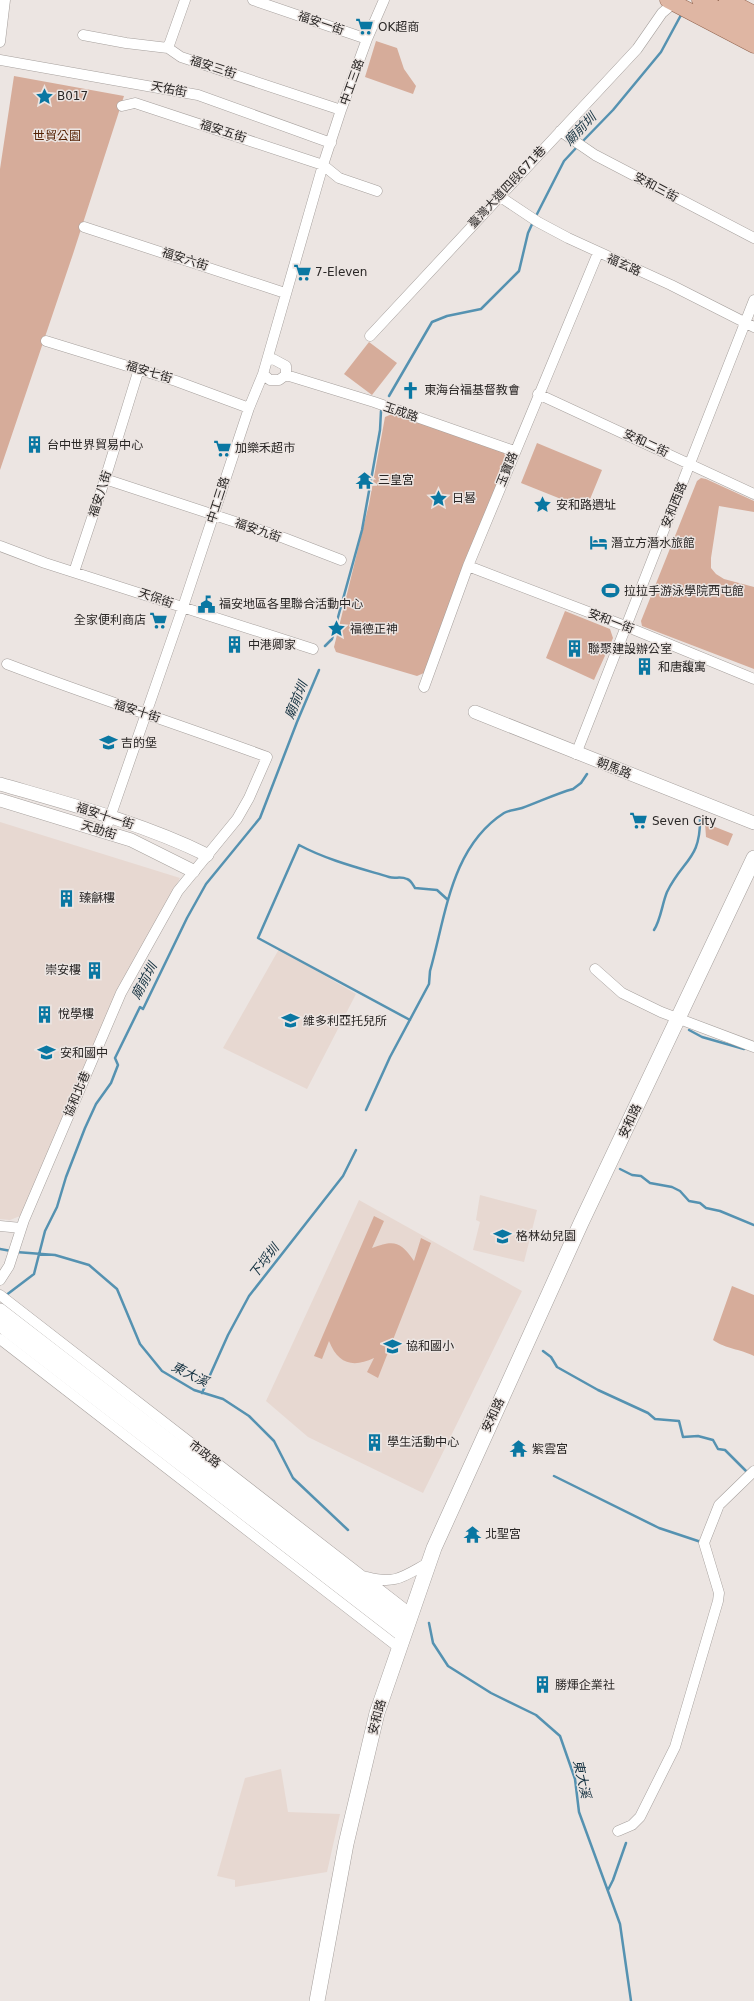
<svg xmlns="http://www.w3.org/2000/svg" width="754" height="2001" viewBox="0 0 754 2001" font-family="'DejaVu Sans','Noto Sans TC',sans-serif">
	<style>
		.built { fill: #e7d8d1 }
		.green { fill: #d6ac9a }
		.lines { fill: none; stroke-linecap: round; stroke-linejoin: round }
		.stream { stroke: #5592b1; stroke-width: 2.5 }
		.minor-casing { stroke: #a6a09d; stroke-width: 11 }
		.tertiary-casing { stroke: #a6a09d; stroke-width: 14 }
		.secondary-casing { stroke: #a6a09d; stroke-width: 16 }
		.primary-casing { stroke: #91644f; stroke-width: 17 }
		.minor { stroke: #fff; stroke-width: 10 }
		.tertiary { stroke: #fff; stroke-width: 13 }
		.secondary { stroke: #fff; stroke-width: 15 }
		.primary { stroke: #dfb6a3; stroke-width: 16 }
		.labels { text-anchor: middle; dominant-baseline: central; stroke-width: 3; stroke-linejoin: round; paint-order: stroke }
		.street-label { font-size: 12px; fill: #2a2726; stroke: #ece5e2 }
		.poi-label { font-size: 12px; fill: #2a2726; stroke: #ece5e2; text-anchor: start }
		.park-label { font-size: 12px; fill: #521e00; stroke: #ece5e2 }
		.water-label { font-size: 13px; font-style: italic; fill: #153241; stroke: #ece5e2 }
	</style>
	<rect width="100%" height="100%" fill="#ece5e2"/>
	<path class="built" d="M0 822 180 878 121 992 68 1114 20 1216 10 1220 0 1219Z
		M279 949 356 994 307 1089 223 1048Z
		M480 1195 537 1210 524 1262 473 1250 480 1222 476 1220Z
		M359 1200 522 1291 423 1493 308 1437 266 1401Z
		M281 1769 288 1812 340 1814 327 1872 235 1887V1880L217 1876 245 1778Z"/>
	<path class="green" d="M376 41 397 48 404 69 416 86 413 94 365 77Z
		M14 76 124 96 73 254 0 470V169Z
		M369 342 397 363 372 395 344 374Z
		M392 414 503 451 507 460 424 673 417 676 336 652 334 647 369 504 385 417Z
		M537 443 602 470 586 509 521 483Z
		M701 478 706 479 754 501V512L719 506 711 558V568L716 574 724 579 754 587V669L642 626 641 621 697 481Z
		M565 611 610 629 613 638 594 680 546 658Z
		M705 823 733 834 728 846 706 837Z
		M374 1216 384 1221 372 1248C394 1240 400 1241 414 1261L421 1238 431 1243 378 1378 367 1372 374 1358C353 1368 338 1364 329 1341L322 1359 314 1356Z
		M732 1286 754 1295V1356C738 1348 728 1350 713 1340Z"/>
	<g class="lines">
		<path class="stream" d="M582 142 613 110 661 52 681 15
			M535 218 564 161 577 147
			M389 396 432 322 447 316 481 309 519 271 528 233 533 222
			M325 646 332 639 362 530 380 430 381 411
			M654 930C661 919 662 904 667 892 683 859 701 860 700 817
			M410 1020 258 938 299 845C327 860 359 868 389 877 395 879 401 876 407 879 411 880 413 885 415 888L437 890 448 900
			M689 1030 702 1037 744 1049
			M366 1110 390 1057 429 984 430 971C446 915 451 847 504 813 509 810 516 810 522 808 539 802 555 794 573 789L581 783 587 774
			M620 1169 632 1175 641 1176 650 1183 672 1187 680 1191 689 1201 700 1203 706 1208 720 1211 754 1225
			M0 1249 11 1251
			M16 1252 55 1255 89 1265 117 1289 140 1344 162 1371 194 1390 223 1399 249 1416 274 1441 293 1478 348 1530
			M5 1296 34 1274 45 1231 57 1207 66 1177 85 1128 96 1104 111 1083 118 1065 115 1058 140 1007 143 1009 187 918 206 884 260 818 297 722 319 670
			M543 1351 551 1357 557 1367 598 1390 648 1413 655 1419 679 1421 683 1437 698 1436 713 1440 718 1449 725 1450 748 1473
			M202 1393 228 1335 249 1296 343 1176 356 1150
			M554 1476 659 1528 701 1542
			M429 1623 433 1643 448 1666 491 1693 536 1715 560 1736 575 1779 579 1812 620 1924 631 2001
			M608 1890 613 1880 626 1843"/>
		<defs>
			<path id="minor" d="M253 0 367 39
				M83 35 126 43 168 48 181 57 341 110
				M0 42 5 0
				M168 48 185 0
				M0 60 198 95 331 143
				M122 106 135 103 323 165 339 178 377 191
				M560 131 595 155 754 238
				M499 196 538 222 568 238 671 285 754 327
				M84 227 285 293
				M370 336 637 49 662 13 676 1
				M46 341 176 381 249 408
				M267 360 273 359 286 366V375
				M263 374 270 380H279L286 375
				M286 375 374 402 514 451
				M538 394 754 494
				M105 479 284 538 341 560
				M0 546 45 563 313 649
				M468 566 625 626 754 679
				M74 572 105 479 139 369
				M424 687 468 566 598 253
				M576 754 754 300
				M105 832 183 607 249 408 263 374 323 165 341 110 367 39 384 0
				M595 969 622 993 661 1012 754 1047
				M0 1226 21 1228
				M0 1280 9 1266 24 1220 121 993 178 891 237 819 249 798 267 757C181 725 93 697 7 664
				M0 1295 410 1613
				M0 1339 398 1647
				M367 1577C396 1585 404 1576 428 1563
				M618 1831 632 1825 640 1817 675 1747 718 1601 719 1593 704 1543 719 1505 754 1471"/>
			<path id="tertiary" d="M475 712 754 823
				M0 784C69 804 142 823 207 855
				M0 800 131 840 193 871
				M0 1310 407 1623
				M0 1325 402 1635"/>
			<path id="secondary" d="M317 2001 346 1844 377 1713 434 1548 581 1223 754 858"/>
			<path id="primary" d="M668 0 754 45
				M700 0 754 29
				M727 0 754 14"/>
		</defs>
		<use href="#minor" class="minor-casing"/>
		<use href="#tertiary" class="tertiary-casing"/>
		<use href="#secondary" class="secondary-casing"/>
		<use href="#primary" class="primary-casing"/>
		<use href="#minor" class="minor"/>
		<use href="#tertiary" class="tertiary"/>
		<use href="#secondary" class="secondary"/>
		<use href="#primary" class="primary"/>
	</g>
	<defs>
		<symbol id="supermarket-bare" viewBox="-9 -9 18 18"><path d="M-6-5.5h2.5l.6 2H6L4.5 2H-2.5L-4.4-4H-6ZM-1.5 3.2a1.3 1.3 0 1 0 .1 0ZM3 3.2a1.3 1.3 0 1 0 .1 0Z" fill="#0a77a2" stroke="#ece5e2" stroke-width="2.5" paint-order="stroke"/></symbol>
		<symbol id="sight-bare" viewBox="-9 -9 18 18"><path d="M0-6L1.8-2.2L6-1.7L2.9 1.2L3.7 5.4L0 3.3L-3.7 5.4L-2.9 1.2L-6-1.7L-1.8-2.2Z" fill="#0a77a2" stroke="#ece5e2" stroke-width="2.5" paint-order="stroke"/></symbol>
		<symbol id="church-bare" viewBox="-9 -9 18 18"><path d="M-1.2-6h2.4v3.5h3.3v2.4h-3.3V6h-2.4V-.1h-3.3v-2.4h3.3Z" fill="#0a77a2" stroke="#ece5e2" stroke-width="2.5" paint-order="stroke"/></symbol>
		<symbol id="building-bare" viewBox="-9 -9 18 18"><path d="M-4-6H4V6H1V3H-1V6H-4ZM-2.5-4.3h1.7v1.8h-1.7ZM.8-4.3h1.7v1.8H.8ZM-2.5-1h1.7V.8h-1.7ZM.8-1h1.7V.8H.8Z" fill="#0a77a2" stroke="#ece5e2" stroke-width="2.5" paint-order="stroke"/></symbol>
		<symbol id="temple-bare" viewBox="-9 -9 18 18"><path d="M0-6L5-2H3V0L6.5 2.5H4V6H1.5V3h-3V6H-4V2.5H-6.5L-3 0V-2H-5Z" fill="#0a77a2" stroke="#ece5e2" stroke-width="2.5" paint-order="stroke"/></symbol>
		<symbol id="hotel-bare" viewBox="-9 -9 18 18"><path d="M-6-4.5h1.5V1H6V5H4.5V3h-9V5H-6ZM-4 0a1.8 1.8 0 1 1 3.6 0ZM.5 0V-2.5h3Q6-2.5 6 0Z" fill="#0a77a2" stroke="#ece5e2" stroke-width="2.5" paint-order="stroke"/></symbol>
		<symbol id="stadium-bare" viewBox="-9 -9 18 18"><path d="M0-5a6.5 5 0 1 0 0 10a6.5 5 0 1 0 0-10ZM-3.5-1.8h7v3.6h-7Z" fill="#0a77a2" stroke="#ece5e2" stroke-width="2.5" paint-order="stroke"/></symbol>
		<symbol id="civic-bare" viewBox="-9 -9 18 18"><path d="M-.6-6.5H3V-4.5H.6V-3L4-1V1h2V6H-6V1h2V-1L-.6-3ZM-1.2 2.5V6h2.4V2.5Z" fill="#0a77a2" stroke="#ece5e2" stroke-width="2.5" paint-order="stroke"/></symbol>
		<symbol id="school-bare" viewBox="-9 -9 18 18"><path d="M0-5L7-2L0 1L-7-2ZM-4 1L0 2.5L4 1V4Q0 6-4 4Z" fill="#0a77a2" stroke="#ece5e2" stroke-width="2.5" paint-order="stroke"/></symbol>
	</defs>
	<g fill-rule="evenodd">
		<use href="#supermarket-bare" x="352" y="14" width="25" height="25"/>
		<use href="#sight-bare" x="32" y="84" width="25" height="25"/>
		<use href="#supermarket-bare" x="290" y="260" width="25" height="25"/>
		<use href="#church-bare" x="398" y="378" width="25" height="25"/>
		<use href="#building-bare" x="22" y="432" width="25" height="25"/>
		<use href="#supermarket-bare" x="210" y="436" width="25" height="25"/>
		<use href="#temple-bare" x="352" y="468" width="25" height="25"/>
		<use href="#sight-bare" x="426" y="486" width="25" height="25"/>
		<use href="#sight-bare" x="530" y="492" width="25" height="25"/>
		<use href="#hotel-bare" x="586" y="530" width="25" height="25"/>
		<use href="#stadium-bare" x="598" y="578" width="25" height="25"/>
		<use href="#civic-bare" x="194" y="592" width="25" height="25"/>
		<use href="#supermarket-bare" x="146" y="608" width="25" height="25"/>
		<use href="#sight-bare" x="324" y="616" width="25" height="25"/>
		<use href="#building-bare" x="222" y="632" width="25" height="25"/>
		<use href="#building-bare" x="562" y="636" width="25" height="25"/>
		<use href="#building-bare" x="632" y="654" width="25" height="25"/>
		<use href="#school-bare" x="96" y="730" width="25" height="25"/>
		<use href="#supermarket-bare" x="626" y="808" width="25" height="25"/>
		<use href="#building-bare" x="54" y="886" width="25" height="25"/>
		<use href="#building-bare" x="82" y="958" width="25" height="25"/>
		<use href="#building-bare" x="32" y="1002" width="25" height="25"/>
		<use href="#school-bare" x="278" y="1008" width="25" height="25"/>
		<use href="#school-bare" x="34" y="1040" width="25" height="25"/>
		<use href="#school-bare" x="490" y="1224" width="25" height="25"/>
		<use href="#school-bare" x="380" y="1334" width="25" height="25"/>
		<use href="#building-bare" x="362" y="1430" width="25" height="25"/>
		<use href="#temple-bare" x="506" y="1436" width="25" height="25"/>
		<use href="#temple-bare" x="460" y="1522" width="25" height="25"/>
		<use href="#building-bare" x="530" y="1672" width="25" height="25"/>
	</g>
	<g class="labels">
		<g class="street-label">
			<text transform="translate(321 23) rotate(19)">福安一街</text>
			<text transform="translate(213 67) rotate(18)">福安三街</text>
			<text transform="translate(352 82) rotate(-70)">中工三路</text>
			<text transform="translate(169 89) rotate(11)">天佑街</text>
			<text transform="translate(223 131) rotate(18)">福安五街</text>
			<text transform="translate(507 187) rotate(-47)">臺灣大道四段671巷</text>
			<text transform="translate(656 187) rotate(28)">安和三街</text>
			<text transform="translate(185 259) rotate(18)">福安六街</text>
			<text transform="translate(624 265) rotate(24)">福玄路</text>
			<text transform="translate(149 372) rotate(17)">福安七街</text>
			<text transform="translate(401 412) rotate(19)">玉成路</text>
			<text transform="translate(646 443) rotate(25)">安和二街</text>
			<text transform="translate(507 469) rotate(-68)">玉寶路</text>
			<text transform="translate(100 494) rotate(-72)">福安八街</text>
			<text transform="translate(218 500) rotate(-72)">中工三路</text>
			<text transform="translate(674 505) rotate(-68)">安和西路</text>
			<text transform="translate(258 530) rotate(19)">福安九街</text>
			<text transform="translate(156 598) rotate(19)">天保街</text>
			<text transform="translate(611 621) rotate(21)">安和一街</text>
			<text transform="translate(137 711) rotate(18)">福安十街</text>
			<text transform="translate(614 768) rotate(21)">朝馬路</text>
			<text transform="translate(105 816) rotate(18)">福安十一街</text>
			<text transform="translate(99 830) rotate(17)">天助街</text>
			<text transform="translate(77 1094) rotate(-67)">協和北巷</text>
			<text transform="translate(630 1121) rotate(-65)">安和路</text>
			<text transform="translate(493 1415) rotate(-65)">安和路</text>
			<text transform="translate(205 1454) rotate(38)">市政路</text>
			<text transform="translate(377 1717) rotate(-75)">安和路</text>
		</g>
		<g class="poi-label">
			<text x="378" y="27">OK超商</text>
			<text x="57" y="96">B017</text>
			<text x="315" y="272">7-Eleven</text>
			<text x="424" y="390">東海台福基督教會</text>
			<text x="47" y="445">台中世界貿易中心</text>
			<text x="235" y="448">加樂禾超市</text>
			<text x="378" y="480">三皇宮</text>
			<text x="452" y="498">日晷</text>
			<text x="556" y="505">安和路遺址</text>
			<text x="611" y="543">潛立方潛水旅館</text>
			<text x="624" y="591">拉拉手游泳學院西屯館</text>
			<text x="219" y="604">福安地區各里聯合活動中心</text>
			<text x="146" y="620" text-anchor="end">全家便利商店</text>
			<text x="350" y="629">福德正神</text>
			<text x="248" y="645">中港卿家</text>
			<text x="588" y="649">聯聚建設辦公室</text>
			<text x="658" y="667">和唐馥寓</text>
			<text x="121" y="743">吉的堡</text>
			<text x="652" y="821">Seven City</text>
			<text x="79" y="898">臻龢樓</text>
			<text x="81" y="970" text-anchor="end">崇安樓</text>
			<text x="58" y="1014">悅學樓</text>
			<text x="303" y="1021">維多利亞托兒所</text>
			<text x="60" y="1053">安和國中</text>
			<text x="516" y="1236">格林幼兒園</text>
			<text x="406" y="1346">協和國小</text>
			<text x="387" y="1442">學生活動中心</text>
			<text x="532" y="1449">紫雲宮</text>
			<text x="485" y="1534">北聖宮</text>
			<text x="555" y="1685">勝煇企業社</text>
		</g>
		<g class="park-label">
			<text x="57" y="136">世貿公園</text>
		</g>
		<g class="water-label">
			<text transform="translate(580 129) rotate(-46)">廟前圳</text>
			<text transform="translate(296 700) rotate(-68)">廟前圳</text>
			<text transform="translate(144 981) rotate(-62)">廟前圳</text>
			<text transform="translate(264 1261) rotate(-52)">下埒圳</text>
			<text transform="translate(190 1374) rotate(26)">東大溪</text>
			<text transform="translate(582 1779) rotate(77)">東大溪</text>
		</g>
	</g>
</svg>
